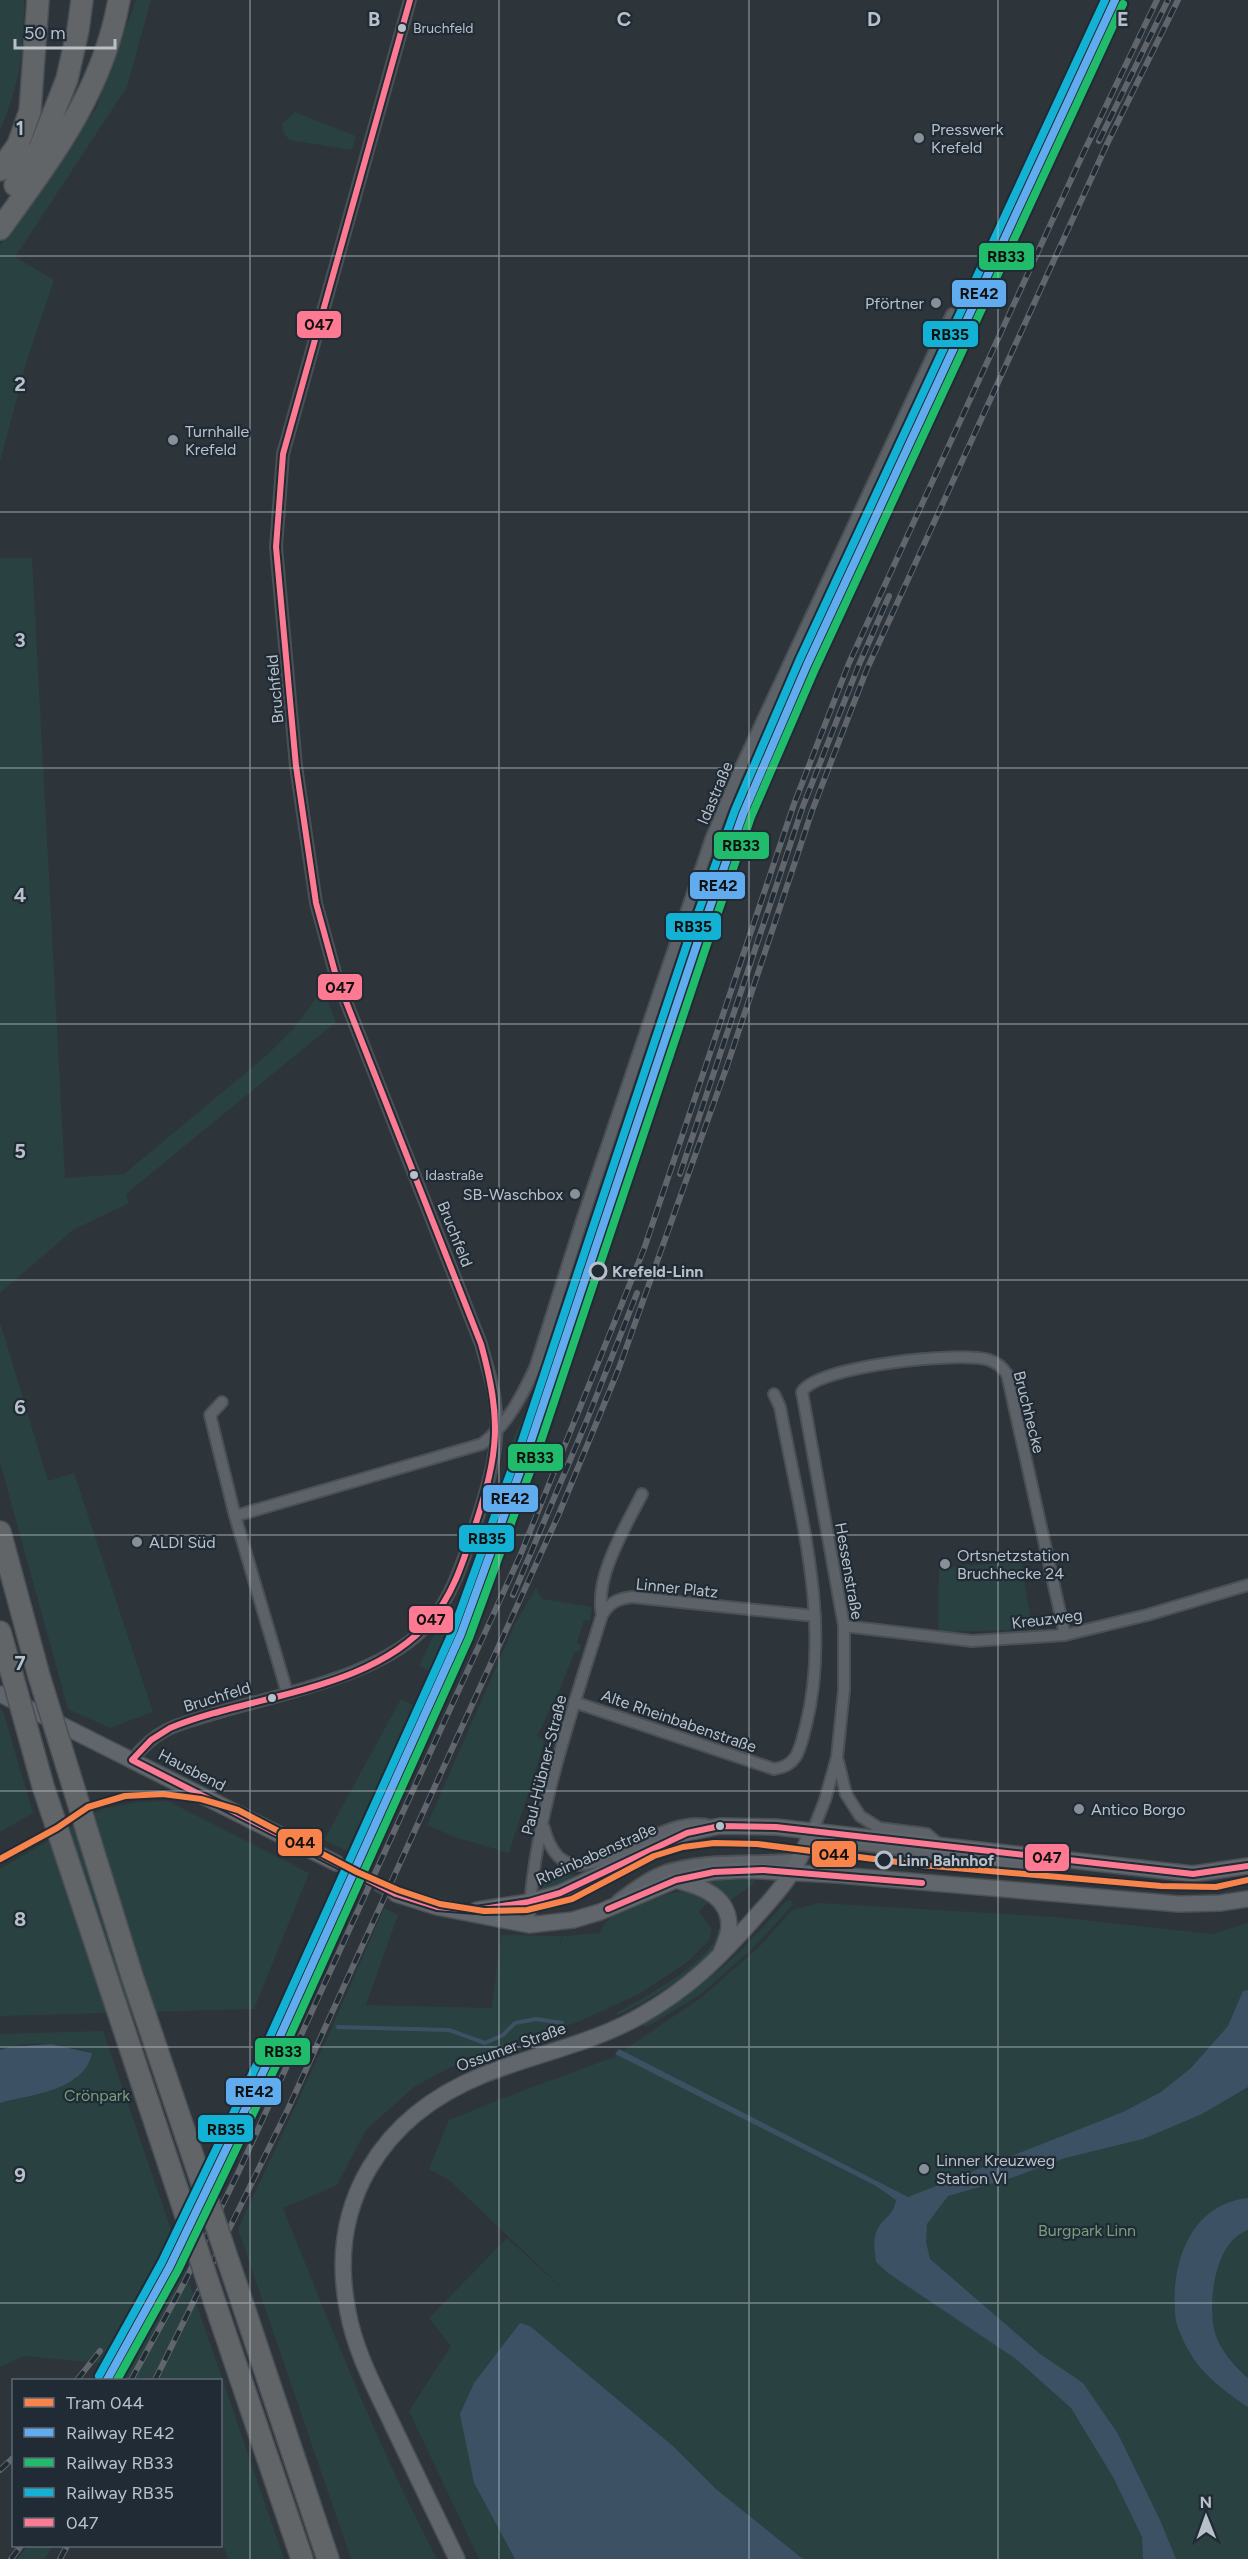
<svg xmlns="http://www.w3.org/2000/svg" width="1248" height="2559" viewBox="0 0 1248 2559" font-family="Figtree,sans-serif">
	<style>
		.green { fill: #2a4141 }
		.water { fill: #3c5163 }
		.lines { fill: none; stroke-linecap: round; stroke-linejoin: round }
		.stream { stroke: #3c5163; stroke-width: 4 }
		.secondary-tunnel { stroke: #424950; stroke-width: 15; stroke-dasharray: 15 8; stroke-linecap: butt }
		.minor-casing { stroke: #4b5054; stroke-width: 14 }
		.secondary-casing { stroke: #4b5054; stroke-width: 18 }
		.motorway-casing { stroke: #4a5055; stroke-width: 24 }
		.minor { stroke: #5d6268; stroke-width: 10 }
		.secondary { stroke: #61666c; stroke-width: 15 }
		.motorway { stroke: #626568; stroke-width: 21 }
		.rail-casing { stroke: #61666c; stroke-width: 6 }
		.rail { stroke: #202b35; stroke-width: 4; stroke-dasharray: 11; stroke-linecap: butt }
		.motorway-bridge-casing { stroke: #4a5055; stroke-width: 24; stroke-linecap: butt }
		.motorway-bridge { stroke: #626568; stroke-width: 21 }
		.bus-1-casing { stroke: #202b35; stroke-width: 10 }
		.bus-1 { stroke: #fe7a93; stroke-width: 6 }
		.rail-1-casing { stroke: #202b35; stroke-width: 12 }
		.rail-2-casing { stroke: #202b35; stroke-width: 12 }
		.rail-3-casing { stroke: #202b35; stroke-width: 12 }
		.rail-1 { stroke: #60acee; stroke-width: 8 }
		.rail-2 { stroke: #20bc6c; stroke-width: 8 }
		.rail-3 { stroke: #13b2d5; stroke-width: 8 }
		.tram-1-casing { stroke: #202b35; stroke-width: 10 }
		.tram-1 { stroke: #f8844c; stroke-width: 6 }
		.grid { fill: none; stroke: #b8c1ca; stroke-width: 1.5; stroke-opacity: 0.55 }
		.bus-dot { fill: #b8c1ca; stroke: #202b35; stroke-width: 2 }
		.poi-dot { fill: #879098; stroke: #202b35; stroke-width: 2 }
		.stop-dot { fill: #202b35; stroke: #b8c1ca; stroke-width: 3 }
		.labels { text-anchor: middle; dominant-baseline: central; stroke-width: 4.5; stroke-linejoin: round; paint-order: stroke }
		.bus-label { font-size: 14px; fill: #b8c1ca; stroke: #202b35; text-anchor: start }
		.poi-label { font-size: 16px; fill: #b8c1ca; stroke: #202b35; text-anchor: start }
		.street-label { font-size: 16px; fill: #b8c1ca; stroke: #202b35 }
		.stop-label { font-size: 16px; font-weight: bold; fill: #b8c1ca; stroke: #202b35; text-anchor: start }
		.park-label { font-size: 16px; fill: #789e7c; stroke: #202b35 }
		.grid-label { font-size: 20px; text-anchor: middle; font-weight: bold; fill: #b8c1ca; stroke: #202b35; stroke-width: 4.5; stroke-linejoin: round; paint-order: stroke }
		.line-badge { stroke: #202b35; stroke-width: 2 }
		.pale-badge-label { font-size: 16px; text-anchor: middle; font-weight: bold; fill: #111 }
	</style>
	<rect width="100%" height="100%" fill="#2d343a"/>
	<path class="green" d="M0 0H24C24 52 20 82 0 131Z
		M136 0H151L127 87 15 257 54 280 27 360 0 462V245L96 108Z
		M295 112 356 136 352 150 289 140 283 132 282 124Z
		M929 382 934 384C859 544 782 704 719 869L524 1452 463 1616 425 1708 419 1705 432 1677 430 1671 419 1666 432 1639 457 1604 473 1568 500 1493 511 1443 535 1393 710 865 745 775 777 703Z
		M0 558H32L65 1178 124 1174 267 1055 293 1029 323 989 336 1022 126 1194 129 1203 73 1230 0 1293Z
		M0 1322 48 1481 74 1473 153 1712 110 1728 68 1709 0 1462Z
		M1021 1561 1032 1627 1008 1630 938 1632 939 1568Z
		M536 1588 542 1599 592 1607 590 1621 584 1620 577 1643 581 1645 579 1652 575 1651 560 1689 537 1736 545 1740 509 1853 455 1837 427 1825 515 1624Z
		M401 1699 414 1706 347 1851 324 1840Z
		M0 1709 3 1711 33 1813 0 1832Z
		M168 1801 309 1873 254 2009 0 2016V1869L102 1809 138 1802Z
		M569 1872 577 1877 545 1892 541 1891 543 1884Z
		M756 1878 753 1884 728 1902 721 1892 708 1883 709 1880Z
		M690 1890 712 1899 699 1911 712 1930 709 1940 689 1961 639 1994 580 2021 447 2069 414 2087 366 2130 337 2185 283 2208C331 2327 377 2445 437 2559H351L238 2229 334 2023 384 1908 398 1915 366 2005 492 2008 501 1935 562 1936 559 1947 563 1936 600 1933C602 1929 604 1923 607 1921 622 1906 670 1892 690 1890Z
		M787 1900 792 1901 793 1905 753 1948 701 1994 650 2025 645 2027 642 2024C705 1988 740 1954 787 1900Z
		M819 1903 1056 1917 1212 1934 1248 1923V2559H803L716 2489 673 2446 530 2326 520 2323 474 2483 515 2559H479L409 2411 451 2346 429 2318 507 2238 575 2300 449 2180 429 2169 449 2120 503 2098 614 2057 702 1997 759 1947 792 1910Z
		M723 1921C723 1929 721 1940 715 1947 690 1977 652 1998 618 2015L616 2013C645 1998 696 1969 714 1942 719 1934 717 1927 723 1921Z
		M103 2031 284 2559H228L221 2539 220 2380H115L110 2364 24 2356 0 2367V2103L51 2089 76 2079 92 2053C63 2044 29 2039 0 2050V2034Z
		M28 2546H52L45 2559H17Z"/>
	<path class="water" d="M1248 1990V2087L1202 2114 1143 2139 1065 2158 1011 2178 948 2196 927 2224 926 2242 930 2259 1040 2354 1083 2383 1118 2434 1160 2520 1176 2559H1143L1142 2537 1113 2477 1071 2408 1016 2359 888 2273 876 2262C875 2251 872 2239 878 2228 885 2217 894 2214 896 2200L876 2186 615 2054 619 2049 908 2197 1123 2112 1161 2092 1191 2068 1228 2026 1243 1991Z
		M51 2044 92 2053C84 2091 32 2094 0 2103V2050L9 2047Z
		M1248 2198V2230C1215 2241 1208 2300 1214 2329 1218 2348 1234 2366 1248 2378V2407C1228 2394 1200 2373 1189 2351 1183 2341 1175 2324 1175 2312 1171 2262 1191 2204 1248 2198Z
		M520 2323 530 2326 673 2446 716 2489 803 2559H515L474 2483 460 2414 474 2383Z"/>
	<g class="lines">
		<path class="stream" d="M338 2027 449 2030 485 2043 503 2035 515 2023 536 2019 562 2023"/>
		<path class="secondary-tunnel" d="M336 1863 396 1894"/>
		<defs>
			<path id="minor" d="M222 1402 210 1415 235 1516 287 1692
				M235 1516 482 1444C507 1425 522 1396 535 1368L582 1220 711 839 739 771 952 314
				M602 1615C594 1577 625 1528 642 1494
				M844 1626 972 1641 1065 1635 1147 1615 1248 1585
				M574 1702 774 1769C799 1766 800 1747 806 1725 832 1622 799 1510 780 1407L774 1394
				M132 1760C158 1727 179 1724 217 1713 282 1693 387 1675 431 1621 451 1597 462 1564 472 1535 486 1492 502 1447 495 1402 493 1383 486 1363 481 1344L336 976 316 903 296 766 276 547 283 454 410 0
				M838 1761 846 1794 860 1816 879 1828 927 1834 941 1846
				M544 1828C568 1920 652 1808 711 1826
				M813 1830 825 1800 837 1757 844 1690V1626L802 1392C816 1366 960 1351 989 1360 998 1363 1002 1367 1007 1374L1065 1635
				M804 1848 825 1841 1034 1865 1054 1863
				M618 1900C632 1889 648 1877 665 1871 708 1857 754 1864 798 1859
				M529 1925C532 1823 572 1712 602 1615 610 1602 617 1599 632 1597L815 1616"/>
			<path id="secondary" d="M0 1694 336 1863
				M679 1881C703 1887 729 1897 729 1926 729 1934 725 1943 722 1950
				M396 1894 437 1907 529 1925 573 1920 600 1912 676 1880 714 1872 744 1870 838 1875 1179 1904 1220 1903 1248 1899
				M477 1910 529 1902 560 1893 687 1833 720 1826 776 1827 1193 1874 1248 1866
				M457 2559C435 2514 414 2469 392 2424 375 2388 355 2351 348 2312 326 2203 382 2116 483 2075 535 2054 594 2043 642 2015 689 1988 716 1961 752 1921 765 1906 779 1892 790 1875 799 1861 806 1845 813 1830"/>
			<path id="motorway" d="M0 170 18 145 30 111 38 0
				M15 185 39 150 67 79 78 30 82 0
				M0 229C52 157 103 91 119 0
				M0 1532 39 1676
				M0 1632 8 1660
				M237 2287 328 2559
				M220 2318 302 2559"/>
		</defs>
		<use href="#minor" class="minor-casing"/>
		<use href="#secondary" class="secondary-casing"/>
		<use href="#motorway" class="motorway-casing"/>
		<use href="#minor" class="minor"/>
		<use href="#secondary" class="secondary"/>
		<use href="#motorway" class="motorway"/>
		<defs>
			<path id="rail" d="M1099 141 1168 0
				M680 1174 803 806 858 667 889 596
				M513 1595 587 1420 637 1293
				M77 2380 100 2351
				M131 2380 184 2283 238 2173 520 1556 644 1249 794 804 849 663 1081 158 1157 0
				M155 2380 288 2109 558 1516 619 1368 727 1066 812 811 867 669 1107 144 1178 0
				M0 2470 14 2457
				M11 2559 21 2546
				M60 2559 67 2546"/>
		</defs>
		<use href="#rail" class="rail-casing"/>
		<use href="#rail" class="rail"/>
		<defs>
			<path id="motorway-bridge" d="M8 1660 43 1786 220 2318
				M39 1676 132 1976 237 2287"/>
		</defs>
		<use href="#motorway-bridge" class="motorway-bridge-casing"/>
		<use href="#motorway-bridge" class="motorway-bridge"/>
		<defs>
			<path id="bus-1" d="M132 1760 151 1740 170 1728C252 1694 370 1692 431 1620 454 1594 464 1558 475 1526 499 1451 502 1420 481 1344L336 976 316 903 296 766 276 547 283 454 410 0
				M132 1760 396 1894 437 1907 476 1910 529 1902 560 1893 687 1833 720 1826 776 1827 1193 1874 1248 1866
				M608 1909 676 1880 714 1872 763 1870 922 1883"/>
		</defs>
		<use href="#bus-1" class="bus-1-casing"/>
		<use href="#bus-1" class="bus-1"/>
		<defs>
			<path id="rail-1" d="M107 2380 170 2266 276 2045 461 1634 530 1444 698 941 743 814 807 665 1115 0"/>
			<path id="rail-2" d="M117 2380 178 2270 284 2049 469 1638 539 1447 707 944 751 817 815 669 1123 4"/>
			<path id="rail-3" d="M99 2376 162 2262 268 2041 453 1631 522 1441 689 938 735 810 799 661 1105 0"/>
		</defs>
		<use href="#rail-1" class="rail-1-casing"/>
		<use href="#rail-2" class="rail-2-casing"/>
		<use href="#rail-3" class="rail-3-casing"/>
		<use href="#rail-1" class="rail-1"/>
		<use href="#rail-2" class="rail-2"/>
		<use href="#rail-3" class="rail-3"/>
		<defs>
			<path id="tram-1" d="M0 1859 57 1828 88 1807 125 1796 163 1794 201 1799 238 1810 357 1872 398 1890 440 1904 484 1911 527 1910 572 1899 654 1856 683 1847 714 1843 757 1844 921 1865 1161 1886 1216 1887 1248 1880"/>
		</defs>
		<use href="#tram-1" class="tram-1-casing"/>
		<use href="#tram-1" class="tram-1"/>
	</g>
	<path class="grid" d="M250 0V2559M499 0V2559M749 0V2559M998 0V2559M0 256H1248M0 512H1248M0 768H1248M0 1024H1248M0 1280H1248M0 1535H1248M0 1791H1248M0 2047H1248M0 2303H1248"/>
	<g class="bus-dot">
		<circle cx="402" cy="28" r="5"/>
		<circle cx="414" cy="1175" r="5"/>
		<circle cx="272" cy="1698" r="5"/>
		<circle cx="720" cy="1826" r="5"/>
	</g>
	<g class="poi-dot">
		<circle cx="919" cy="138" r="6"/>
		<circle cx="936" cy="303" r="6"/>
		<circle cx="173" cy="440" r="6"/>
		<circle cx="575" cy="1194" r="6"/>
		<circle cx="137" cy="1542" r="6"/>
		<circle cx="945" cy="1564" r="6"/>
		<circle cx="1079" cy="1809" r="6"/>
		<circle cx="924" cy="2169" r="6"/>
	</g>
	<g class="stop-dot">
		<circle cx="598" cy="1271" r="8"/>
		<circle cx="884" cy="1860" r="8"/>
	</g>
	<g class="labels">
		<g class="bus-label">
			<text x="413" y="28">Bruchfeld</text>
			<text x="425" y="1175">Idastraße</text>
		</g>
		<g class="poi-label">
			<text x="931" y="129">Presswerk<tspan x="931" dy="18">Krefeld</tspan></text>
			<text x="924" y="303" text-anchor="end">Pförtner</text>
			<text x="185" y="431">Turnhalle<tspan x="185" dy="18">Krefeld</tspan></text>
			<text x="563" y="1194" text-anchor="end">SB-Waschbox</text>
			<text x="149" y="1542">ALDI Süd</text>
			<text x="957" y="1555">Ortsnetzstation<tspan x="957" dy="18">Bruchhecke 24</tspan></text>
			<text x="1091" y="1809">Antico Borgo</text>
			<text x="936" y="2160">Linner Kreuzweg<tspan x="936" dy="18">Station VI</tspan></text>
		</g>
		<g class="street-label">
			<text transform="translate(275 689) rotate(-95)">Bruchfeld</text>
			<text transform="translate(715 793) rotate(-67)">Idastraße</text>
			<text transform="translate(455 1234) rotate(68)">Bruchfeld</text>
			<text transform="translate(1029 1412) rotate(76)">Bruchhecke</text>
			<text transform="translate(849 1571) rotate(80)">Hessenstraße</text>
			<text transform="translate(677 1588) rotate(6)">Linner Platz</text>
			<text transform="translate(1047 1619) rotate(-7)">Kreuzweg</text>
			<text transform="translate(217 1697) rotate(-17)">Bruchfeld</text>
			<text transform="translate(679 1721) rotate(19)">Alte Rheinbabenstraße</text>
			<text transform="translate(544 1765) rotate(-76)">Paul-Hübner-Straße</text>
			<text transform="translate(192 1770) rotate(27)">Hausbend</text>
			<text transform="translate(596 1854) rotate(-24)">Rheinbabenstraße</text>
			<text transform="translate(511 2047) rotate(-20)">Ossumer Straße</text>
		</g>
		<g class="stop-label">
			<text x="612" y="1271">Krefeld-Linn</text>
			<text x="898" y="1860">Linn Bahnhof</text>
		</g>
		<g class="park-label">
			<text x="97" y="2095">Crönpark</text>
			<text x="1087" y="2230">Burgpark Linn</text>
		</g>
	</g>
	<g class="grid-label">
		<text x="374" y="26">B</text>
		<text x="624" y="26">C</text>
		<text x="874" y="26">D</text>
		<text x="1123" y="26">E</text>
		<text x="20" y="135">1</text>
		<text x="20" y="391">2</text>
		<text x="20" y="647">3</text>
		<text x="20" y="902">4</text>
		<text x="20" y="1158">5</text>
		<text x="20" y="1414">6</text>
		<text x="20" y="1670">7</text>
		<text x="20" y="1926">8</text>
		<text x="20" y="2182">9</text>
	</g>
	<g class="line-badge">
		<rect x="978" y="242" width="57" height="29" rx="6" fill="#20bc6c"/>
		<rect x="951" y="279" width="56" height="29" rx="6" fill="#60acee"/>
		<rect x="296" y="310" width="46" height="29" rx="6" fill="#fe7a93"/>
		<rect x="922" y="320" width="57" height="28" rx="6" fill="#13b2d5"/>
		<rect x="713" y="831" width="57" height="29" rx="6" fill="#20bc6c"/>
		<rect x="689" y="871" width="57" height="29" rx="6" fill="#60acee"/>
		<rect x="665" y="912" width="57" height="29" rx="6" fill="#13b2d5"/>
		<rect x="317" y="973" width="46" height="28" rx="6" fill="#fe7a93"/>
		<rect x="507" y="1443" width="57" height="29" rx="6" fill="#20bc6c"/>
		<rect x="482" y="1484" width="57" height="29" rx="6" fill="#60acee"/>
		<rect x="458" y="1524" width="57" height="29" rx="6" fill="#13b2d5"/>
		<rect x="408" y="1605" width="46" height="29" rx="6" fill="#fe7a93"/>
		<rect x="277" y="1828" width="46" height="29" rx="6" fill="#f8844c"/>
		<rect x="811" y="1840" width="46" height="28" rx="6" fill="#f8844c"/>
		<rect x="1024" y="1843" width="46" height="29" rx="6" fill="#fe7a93"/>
		<rect x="254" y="2037" width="57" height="29" rx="6" fill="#20bc6c"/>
		<rect x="225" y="2077" width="57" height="29" rx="6" fill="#60acee"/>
		<rect x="197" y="2114" width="57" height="29" rx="6" fill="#13b2d5"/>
	</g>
	<g class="pale-badge-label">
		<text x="1006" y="262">RB33</text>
		<text x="979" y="299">RE42</text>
		<text x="319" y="330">047</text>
		<text x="950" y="340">RB35</text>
		<text x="741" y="851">RB33</text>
		<text x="718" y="891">RE42</text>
		<text x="693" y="932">RB35</text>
		<text x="340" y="993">047</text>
		<text x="535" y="1463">RB33</text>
		<text x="510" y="1504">RE42</text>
		<text x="487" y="1544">RB35</text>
		<text x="431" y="1625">047</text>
		<text x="300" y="1848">044</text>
		<text x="834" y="1860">044</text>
		<text x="1047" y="1863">047</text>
		<text x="283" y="2057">RB33</text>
		<text x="254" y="2097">RE42</text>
		<text x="226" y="2135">RB35</text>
	</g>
	<rect x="12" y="2379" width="210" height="168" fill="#202b35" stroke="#5d6771" stroke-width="1.5"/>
	<rect x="24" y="2398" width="30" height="9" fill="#f8844c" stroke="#5d6771" stroke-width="1.5"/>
	<text x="66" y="2409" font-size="18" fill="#b8c1ca">Tram 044</text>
	<rect x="24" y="2428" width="30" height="9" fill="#60acee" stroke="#5d6771" stroke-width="1.5"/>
	<text x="66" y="2439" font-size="18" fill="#b8c1ca">Railway RE42</text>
	<rect x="24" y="2458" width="30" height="9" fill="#20bc6c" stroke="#5d6771" stroke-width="1.5"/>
	<text x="66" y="2469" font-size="18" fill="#b8c1ca">Railway RB33</text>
	<rect x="24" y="2488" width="30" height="9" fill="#13b2d5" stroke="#5d6771" stroke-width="1.5"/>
	<text x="66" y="2499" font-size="18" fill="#b8c1ca">Railway RB35</text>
	<rect x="24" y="2518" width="30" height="9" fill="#fe7a93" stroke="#5d6771" stroke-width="1.5"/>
	<text x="66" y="2529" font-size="18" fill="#b8c1ca">047</text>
	<g transform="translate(1206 2517) rotate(359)" stroke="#202b35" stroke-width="4.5" paint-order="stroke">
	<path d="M0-4.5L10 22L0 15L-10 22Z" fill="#b8c1ca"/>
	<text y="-9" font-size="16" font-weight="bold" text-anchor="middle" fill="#b8c1ca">N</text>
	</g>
	<path d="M15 39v9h100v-9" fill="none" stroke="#b8c1ca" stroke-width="3"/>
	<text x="24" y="39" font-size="18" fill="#b8c1ca" stroke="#202b35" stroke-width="4.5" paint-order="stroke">50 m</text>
</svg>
